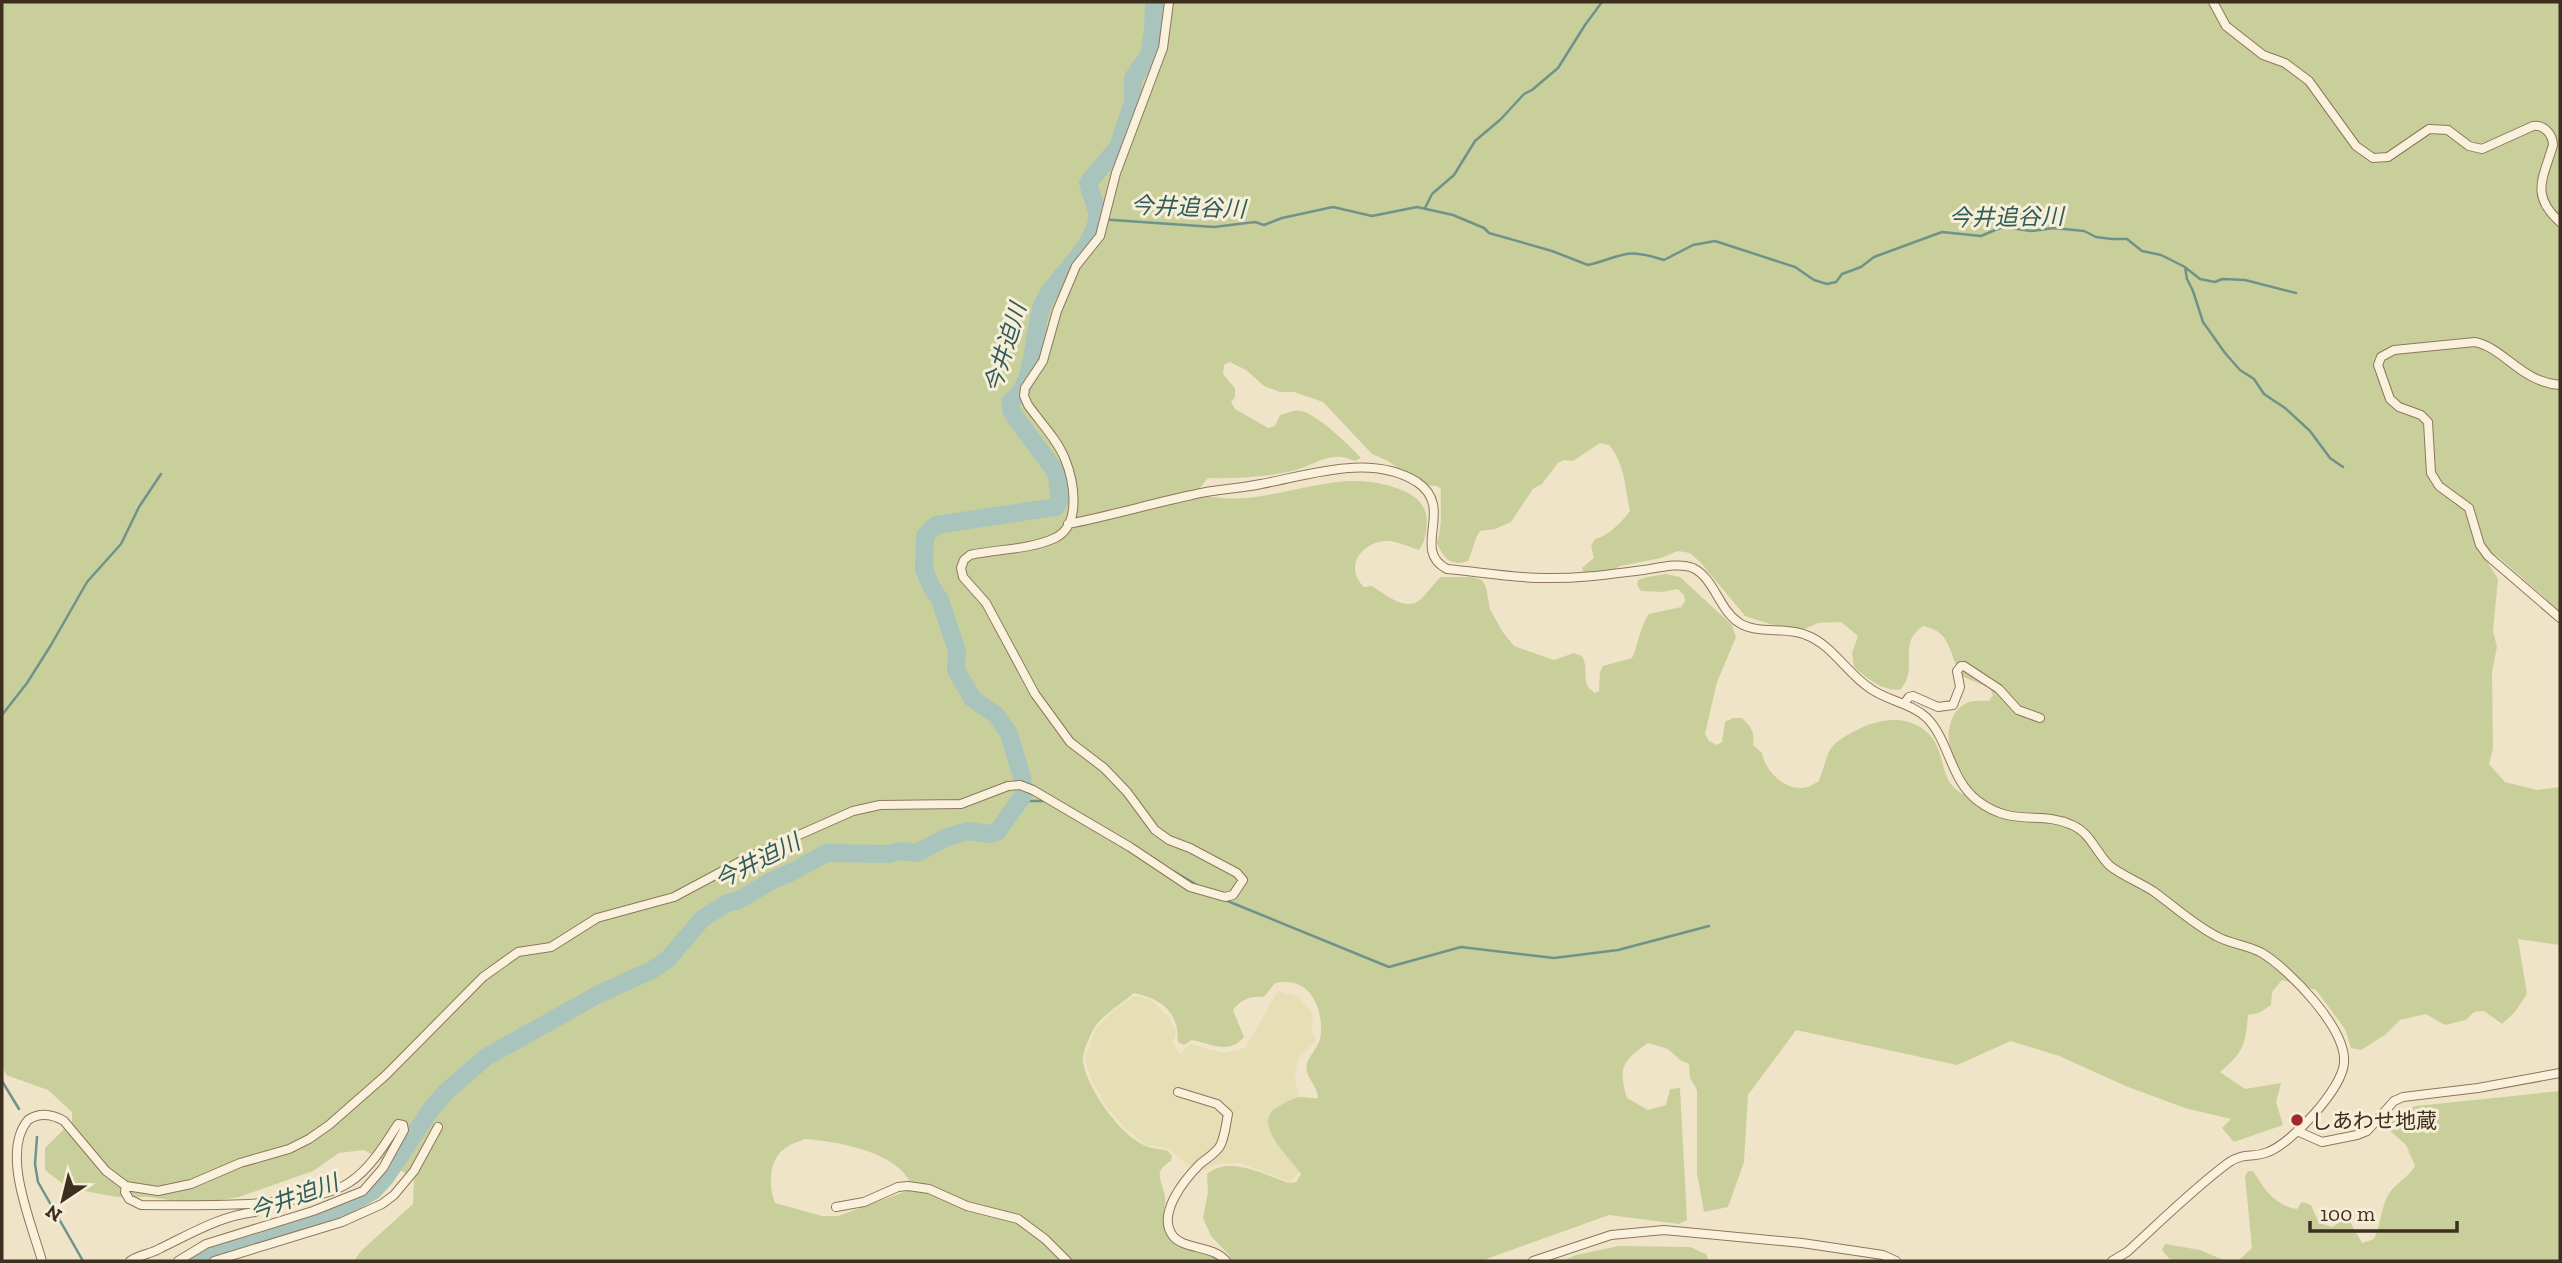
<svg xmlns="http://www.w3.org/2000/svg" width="2562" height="1263" viewBox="0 0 2562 1263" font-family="'Zilla Slab','Noto Sans JP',serif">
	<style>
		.farmland { fill: #e6deb5 }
		.green { fill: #c9cf9b; fill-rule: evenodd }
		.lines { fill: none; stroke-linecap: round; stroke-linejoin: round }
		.stream { stroke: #6f938a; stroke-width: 2.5 }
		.river { stroke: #a9c4bc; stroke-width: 18 }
		.street-casing { stroke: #8d765c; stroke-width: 10 }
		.street { stroke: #faf1dc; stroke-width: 8 }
		.poi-dot { fill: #9e2a2b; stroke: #f7eed8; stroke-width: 2.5 }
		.labels { text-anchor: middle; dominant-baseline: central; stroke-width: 6; stroke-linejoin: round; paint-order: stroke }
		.poi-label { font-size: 21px; fill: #3d2e20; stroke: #f7eed8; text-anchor: start }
		.water-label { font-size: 23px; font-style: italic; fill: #2f5d5a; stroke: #f7eed8 }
	</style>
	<rect width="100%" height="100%" fill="#f0e4c8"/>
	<path class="farmland" d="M1278 991 1298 997 1313 1014 1312 1031 1316 1041 1298 1059 1295 1079 1300 1099 1309 1162 1290 1182 1240 1163 1217 1164 1206 1170 1185 1163 1169 1149 1146 1145 1126 1129 1109 1110 1092 1082 1085 1059 1094 1032 1111 1012 1134 996 1150 999 1168 1016 1176 1031 1173 1043 1180 1054 1190 1044 1225 1053 1245 1048Z"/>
	<path class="green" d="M2 2H2560V611L2496 555 2488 563 2498 579 2493 631 2497 647 2492 672 2493 749 2489 764 2505 782 2537 790 2560 787V945L2518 939 2527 994 2515 1012 2502 1024 2484 1011 2474 1012 2466 1020 2445 1025 2426 1014 2400 1020 2385 1035 2361 1050 2351 1048 2345 1029 2316 990 2282 980 2272 992 2271 1005 2259 1013 2248 1015C2246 1044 2243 1053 2220 1072L2245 1089 2281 1083 2276 1102 2283 1125 2234 1142 2222 1128 2231 1119 2185 1108 2128 1087 2059 1056 2011 1041 1957 1065 1796 1030 1748 1095 1744 1162 1728 1207 1704 1212 1697 1173V1090L1690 1078 1689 1064 1680 1060 1668 1049 1648 1043C1622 1061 1618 1068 1627 1098L1648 1110 1666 1105 1670 1089 1680 1088 1687 1220 1679 1224 1609 1215 1481 1261H1227L1230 1256 1211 1236 1203 1218 1208 1192 1207 1174C1230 1155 1264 1175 1289 1183L1296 1182 1301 1174C1290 1157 1247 1120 1281 1105 1287 1102 1295 1097 1302 1097 1308 1097 1312 1099 1318 1098 1318 1085 1303 1076 1307 1063 1310 1055 1317 1048 1320 1039 1324 1020 1317 991 1297 984 1289 981 1282 982 1275 983L1264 997C1250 996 1242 999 1233 1010L1244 1037C1229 1055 1212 1044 1192 1040L1184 1045 1178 1042C1177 1037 1178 1031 1176 1025 1171 1005 1152 997 1134 993 1119 1006 1099 1016 1091 1034 1088 1041 1082 1054 1083 1061 1086 1087 1121 1137 1146 1146 1153 1149 1161 1149 1168 1151L1172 1156 1171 1161C1152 1172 1162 1179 1165 1197 1166 1204 1163 1213 1163 1220L1176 1235 1220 1261H354L361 1251 413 1204 414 1178 364 1150 339 1153 313 1171 239 1197 197 1204 149 1197H117L68 1188 45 1170V1148L72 1121V1112L48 1090 6 1075 2 1065ZM1230 362 1246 370 1264 386 1280 392H1294L1323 402 1372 454 1388 461 1421 485 1437 486 1441 489C1440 510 1443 521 1437 543 1443 558 1451 567 1468 561 1473 551 1474 540 1480 531L1495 529 1511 522 1533 489 1542 484 1558 463 1564 460 1573 461 1600 443 1609 445C1625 464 1625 488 1630 511 1622 522 1608 536 1595 539L1591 546 1594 558 1582 568 1584 574 1605 575 1620 566 1661 558 1678 551 1690 553 1701 563 1745 616 1789 630 1805 629 1818 623 1841 622 1858 636 1852 653 1854 667C1868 679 1880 690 1900 690 1920 668 1896 644 1923 626 1951 631 1949 653 1961 676L1990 688 1993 695 1989 701C1983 701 1973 700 1967 703 1951 709 1946 732 1950 747 1953 761 1964 771 1968 788L1963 794C1940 782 1946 758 1933 739 1914 713 1880 717 1855 731 1847 735 1838 740 1832 747 1825 756 1824 771 1818 782 1813 784 1808 788 1802 788 1783 789 1765 770 1762 753L1753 745C1755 732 1751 727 1742 718H1733L1725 722 1722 742 1717 745 1709 741 1705 734 1717 682 1736 637 1732 625 1680 577 1666 574 1647 577 1638 580 1637 585 1641 591 1663 592 1678 589 1684 595 1685 601 1681 607 1649 614C1639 628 1639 643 1632 658L1603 666 1600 672 1599 691 1595 693C1579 683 1590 669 1582 656L1574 653 1554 660 1514 646 1502 631 1490 609 1486 587 1482 580 1472 577H1441C1434 583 1429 591 1422 598 1407 614 1385 594 1372 586L1364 587C1343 567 1362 542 1386 541 1398 541 1408 547 1419 550 1426 541 1428 525 1426 514 1422 500 1412 494 1399 489 1345 468 1298 494 1244 498 1229 499 1215 498 1201 495L1198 490 1208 478C1235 479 1265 477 1292 471 1316 466 1328 449 1355 461L1361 458C1348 444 1320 417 1302 411 1294 409 1287 413 1280 415L1275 426 1268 428 1235 409 1231 402 1235 397V388L1223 374 1224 365ZM805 1139C836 1141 898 1152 911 1184L907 1191 838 1216H822L775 1203C768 1187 769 1160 784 1149 790 1144 798 1142 805 1139Z
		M2560 1091V1261H2238L2252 1248 2245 1176 2248 1171H2253C2265 1190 2274 1205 2297 1209L2302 1202 2311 1205 2319 1223 2332 1227 2348 1218 2362 1243 2374 1239C2381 1225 2381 1208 2388 1195 2394 1184 2407 1179 2415 1166L2406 1145 2389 1130 2391 1115 2416 1106Z
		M2165 1244 2200 1250 2226 1261H2171L2162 1250Z
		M1619 1246 1690 1247 1706 1254 1709 1261H1563L1576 1255Z"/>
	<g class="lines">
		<path class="stream" d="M1425 208 1432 194 1454 175 1475 141 1501 119 1524 94 1532 90 1558 68 1585 25 1602 2
			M1098 219 1214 227 1255 222 1264 225 1282 218 1333 207 1372 216 1417 207 1453 215 1484 228 1489 233 1552 251 1588 265C1625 256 1623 247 1664 260L1693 245 1715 241 1795 267 1814 280 1827 284 1836 282 1842 274 1861 267 1874 257 1942 232 1981 236 2000 228H2011L2031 231 2054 228 2084 231 2096 237 2112 239H2127L2142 251 2161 255 2185 267 2187 279 2193 291 2203 322 2225 353 2240 370 2254 379 2264 394 2285 408 2310 431 2330 458 2343 467
			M2186 268 2200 279 2215 282 2222 279 2245 280 2296 293
			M2 715 27 683 51 645 87 582 121 544 139 507 161 474
			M1022 797 1029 801H1045
			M1173 871 1197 885
			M1225 900 1389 967 1461 947 1554 958 1618 950 1709 926
			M2 1081 19 1109
			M37 1137 35 1164 38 1182 83 1261"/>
		<path class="river" d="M196 1261 212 1251 240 1241 332 1214 373 1191 385 1178 431 1109 447 1091 486 1057 599 994 652 970 668 959 702 919 727 903 739 900 771 881 794 871 826 853 888 854 902 851 917 853 947 837 968 831 990 834 997 832 1022 797 1024 792 1022 777 1009 734 996 715 972 698 956 670 957 651 940 600 931 586 924 569 925 536 936 525 1056 507 1060 499 1056 472 1015 417 1011 410V401C1035 387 1033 331 1042 306 1053 278 1092 252 1097 220 1099 210 1090 193 1088 183L1118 147 1133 102V78L1149 55 1153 31 1154 2"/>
		<defs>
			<path id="street" d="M2213 2 2226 26 2263 55 2285 63 2309 81 2356 146 2373 158 2388 157 2429 129 2448 130 2469 146 2482 149 2533 126C2544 124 2553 135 2553 145 2543 179 2530 195 2560 222
				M2560 385C2521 382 2504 348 2475 342L2394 350 2381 357 2378 365 2390 399 2399 407 2421 415 2428 422 2431 473 2439 486 2469 508 2480 545 2488 556 2560 618
				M1068 524C1109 516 1150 504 1192 495 1214 489 1238 489 1261 484 1309 475 1371 453 1417 482 1456 508 1410 550 1447 569 1479 572 1513 578 1545 578 1579 579 1611 574 1644 570 1658 568 1679 562 1693 568 1714 578 1719 609 1738 622 1756 635 1785 626 1806 635 1833 645 1847 674 1871 689 1888 701 1911 703 1927 718 1950 742 1950 780 1978 801 2014 828 2040 810 2072 825 2091 833 2096 853 2110 866 2123 876 2139 882 2153 891 2174 906 2193 924 2216 936 2230 944 2248 945 2262 953 2290 970 2347 1029 2344 1063 2342 1089 2292 1143 2268 1152 2251 1159 2246 1151 2228 1163 2193 1189 2160 1222 2127 1252L2112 1261
				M1904 704 1909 697 1913 696 1938 707 1953 705 1960 687 1957 671 1961 666H1964L1999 689 2018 710 2040 718
				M1178 1092 1217 1104 1228 1114C1226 1123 1225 1137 1220 1146 1216 1153 1206 1159 1200 1164 1185 1179 1156 1214 1173 1236 1184 1250 1213 1245 1226 1261
				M2297 1131 2322 1142 2357 1135 2367 1131 2394 1101 2403 1097 2478 1088 2560 1073
				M126 1186 125 1192 129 1199 141 1205C192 1205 310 1210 350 1182 370 1169 385 1144 398 1124L403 1125 404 1130 383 1168 363 1191 313 1211 206 1244 178 1261
				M836 1207 864 1202 898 1187 908 1186 929 1189 967 1206 1018 1219 1045 1239 1067 1261
				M42 1261C32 1224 0 1153 28 1120 40 1112 52 1114 64 1121L106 1171 126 1186 158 1191 191 1184 240 1163 289 1149 309 1139 329 1125 386 1075 483 977 518 952 551 947 597 918 674 897 747 858 853 811 880 805 961 804 1008 786 1020 785 1033 790 1130 847 1190 887 1225 897 1233 895 1243 880 1237 873 1190 848 1169 840 1155 830 1127 792 1104 768 1070 742 1035 694 986 603 963 577 961 568 964 560 970 555C997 549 1029 550 1055 538 1082 525 1074 481 1065 459 1057 439 1040 422 1028 405L1024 396 1025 388 1043 361 1057 311 1076 266 1100 236 1116 173 1163 48 1169 2
				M130 1261C141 1254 151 1254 161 1248 192 1233 220 1216 255 1212L260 1204
				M214 1261 342 1222 382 1204 394 1195 414 1171 438 1127
				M1533 1261 1611 1235 1664 1230 1802 1243 1883 1255 1896 1261"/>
		</defs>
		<use href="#street" class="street-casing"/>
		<use href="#street" class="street"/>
	</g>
	<circle class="poi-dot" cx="2297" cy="1120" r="7"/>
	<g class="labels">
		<g class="poi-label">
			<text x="2311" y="1120">しあわせ地蔵</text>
		</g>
		<g class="water-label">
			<text transform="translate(1188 207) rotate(2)">今井追谷川</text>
			<text transform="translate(2006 217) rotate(-1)">今井追谷川</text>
			<text transform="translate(1005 348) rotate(-73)">今井迫川</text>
			<text transform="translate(757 861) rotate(-27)">今井迫川</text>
			<text transform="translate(294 1197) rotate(-20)">今井迫川</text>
		</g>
	</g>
	<rect width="2562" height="1263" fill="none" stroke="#3d2e20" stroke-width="7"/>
	<g transform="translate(63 1200) rotate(215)" stroke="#f7eed8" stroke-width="5" paint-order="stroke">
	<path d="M0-5L12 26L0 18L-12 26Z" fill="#3d2e20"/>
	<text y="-10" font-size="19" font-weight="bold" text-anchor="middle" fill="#3d2e20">N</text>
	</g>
	<path d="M2310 1221v10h147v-10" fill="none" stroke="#3d2e20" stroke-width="3.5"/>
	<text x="2320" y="1221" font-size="21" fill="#3d2e20" stroke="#f7eed8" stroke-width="5" paint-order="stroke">100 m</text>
</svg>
